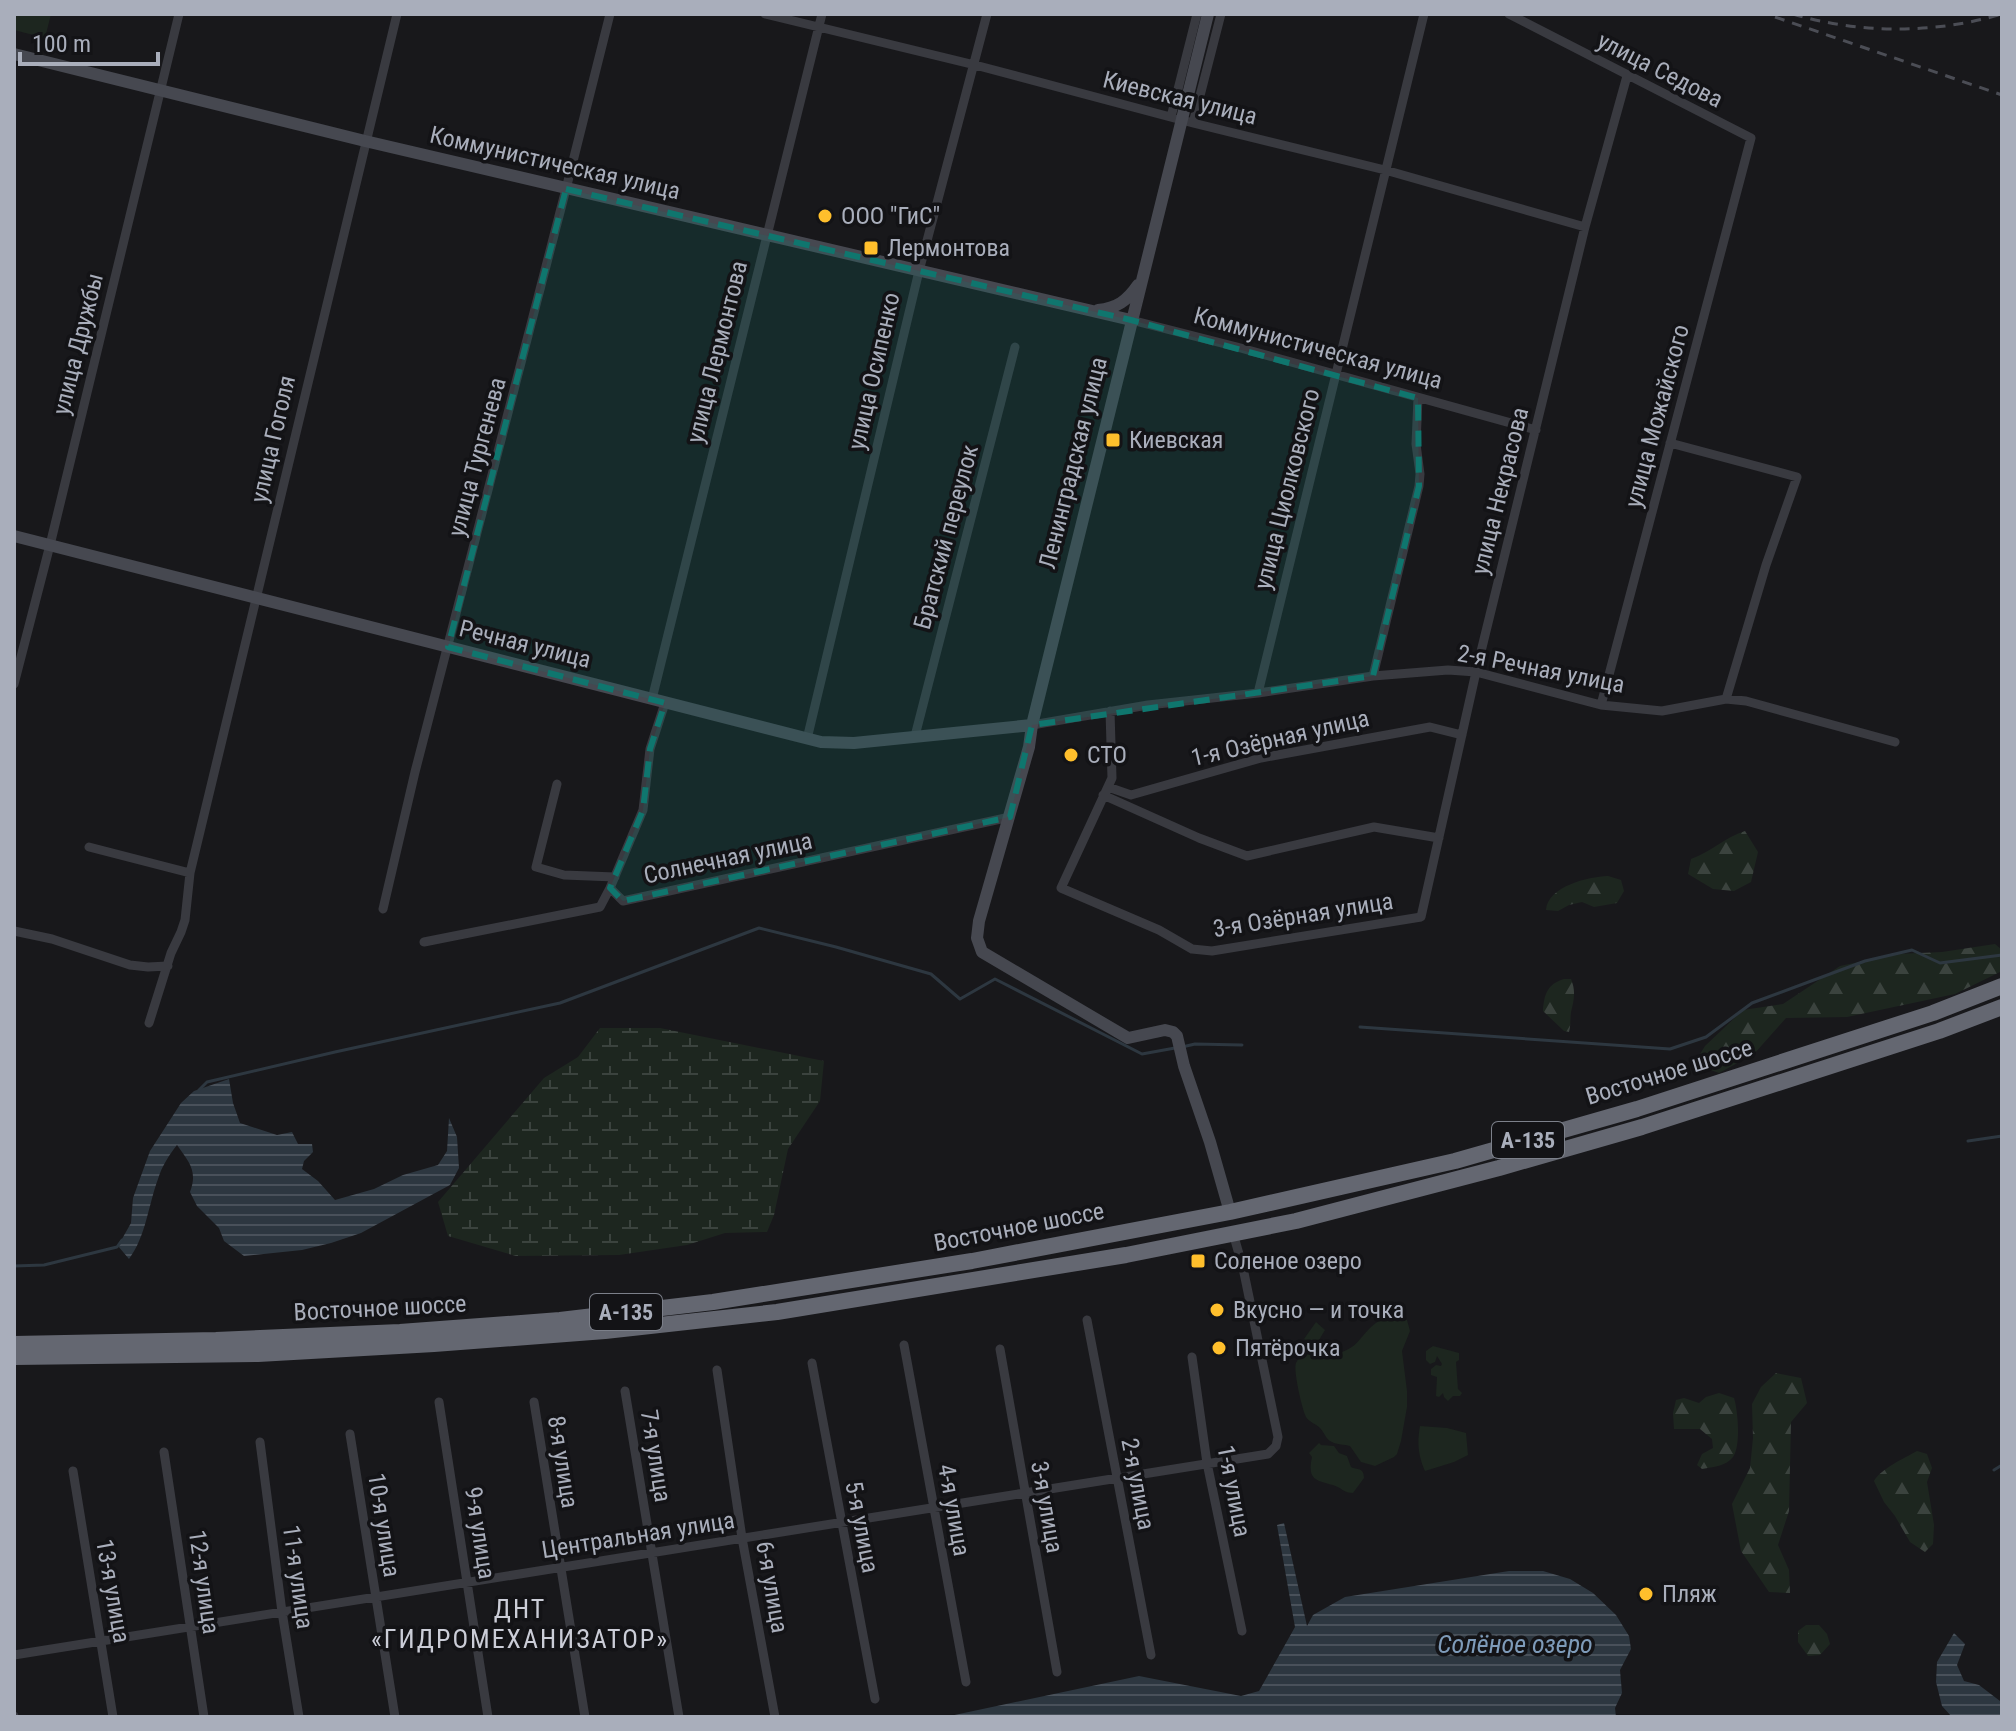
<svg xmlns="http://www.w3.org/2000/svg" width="2016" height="1731" viewBox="0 0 2016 1731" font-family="'Roboto Condensed',sans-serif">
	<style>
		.forest { fill: url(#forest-firs) }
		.wetland { fill: url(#wetland-marsh) }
		.garden { fill: #1d261f }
		.water { fill: url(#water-rules) }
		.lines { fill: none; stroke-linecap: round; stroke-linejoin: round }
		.stream { stroke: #2d3740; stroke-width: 3 }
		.street { stroke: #393a40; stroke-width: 9 }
		.secondary { stroke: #464850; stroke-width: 12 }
		.highway { stroke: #646771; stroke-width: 16 }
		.rail { stroke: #4b4d55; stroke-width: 3; stroke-dasharray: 10 8; stroke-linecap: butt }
		.marked { fill: #0f766e; fill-opacity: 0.2; stroke: #0f766e; stroke-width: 6; stroke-dasharray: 16 10; stroke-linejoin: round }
		.poi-dot { fill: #ffbf2c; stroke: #131316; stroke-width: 3 }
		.labels { text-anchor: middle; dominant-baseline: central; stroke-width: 7; stroke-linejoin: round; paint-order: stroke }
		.shield { fill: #131316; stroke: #7c808a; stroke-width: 2 }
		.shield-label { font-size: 22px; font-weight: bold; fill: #a9aebb }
		.street-label { font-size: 24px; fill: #a9aebb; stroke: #131316 }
		.poi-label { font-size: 24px; fill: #a9aebb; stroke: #131316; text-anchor: start }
		.neighbourhood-label { font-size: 26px; letter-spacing: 2px; fill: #cbcdd7; stroke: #131316 }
		.water-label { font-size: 26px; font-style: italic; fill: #7e9bb9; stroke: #131316 }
	</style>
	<defs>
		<pattern id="forest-firs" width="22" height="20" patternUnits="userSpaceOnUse" patternTransform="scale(2)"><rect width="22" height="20" fill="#1d261f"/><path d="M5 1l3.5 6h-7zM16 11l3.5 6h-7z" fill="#3b433e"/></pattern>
		<pattern id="wetland-marsh" width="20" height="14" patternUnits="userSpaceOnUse" patternTransform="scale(2)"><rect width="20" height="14" fill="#1d261f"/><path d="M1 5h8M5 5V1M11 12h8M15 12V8" fill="none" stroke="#3b433e"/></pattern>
		<pattern id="water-rules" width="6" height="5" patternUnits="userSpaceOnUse" patternTransform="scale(2)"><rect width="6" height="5" fill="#2d3740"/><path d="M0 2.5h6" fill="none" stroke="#49515a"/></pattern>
	</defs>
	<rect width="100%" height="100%" fill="#18181b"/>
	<path class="forest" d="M1745 831 1758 852 1751 882 1734 891 1713 889 1688 874 1691 859C1711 852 1725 837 1745 831Z
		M1608 876 1621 880 1624 891 1617 903 1594 907 1582 902 1569 905 1558 911 1546 910C1548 886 1588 877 1608 876Z
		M1995 944 2002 950V971L1955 994 1847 1017 1786 1018 1754 1054 1719 1073 1694 1064 1705 1046 1743 1010 1783 1004 1840 966 1897 954 1942 952Z
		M1564 979H1571C1576 991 1574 1000 1571 1012 1570 1018 1571 1025 1569 1032L1564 1031 1543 1011C1544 995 1547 984 1564 979Z
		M1776 1373 1801 1378 1807 1403 1791 1422 1789 1511 1778 1545 1789 1570 1790 1593 1769 1592 1741 1551 1732 1504 1750 1468 1753 1438 1752 1404 1761 1387Z
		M1719 1393 1734 1398C1738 1411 1741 1446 1733 1457 1726 1466 1713 1467 1702 1469L1697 1465 1702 1454 1713 1448 1712 1439 1700 1429H1674L1673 1413 1676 1400 1684 1398 1699 1403 1706 1397Z
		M1917 1451 1927 1454 1932 1468 1927 1482 1934 1525 1933 1544 1925 1552 1910 1542 1895 1516 1884 1502 1874 1481C1882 1468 1903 1459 1917 1451Z
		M1806 1625H1819L1827 1634 1830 1644 1820 1655 1808 1656 1798 1642V1631Z"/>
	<path class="wetland" d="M600 1028H660L824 1061 820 1101 788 1149 774 1215 767 1232 725 1233 687 1245 619 1255 516 1256 448 1236 438 1202 544 1078 578 1057Z"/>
	<path class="garden" d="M15 14H51L45 38 14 30Z
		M1396 1315 1407 1320 1410 1331 1402 1351 1407 1391V1407L1401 1441 1397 1454 1394 1457 1375 1466 1361 1462 1350 1446C1344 1444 1337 1445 1332 1442 1325 1439 1325 1433 1320 1428 1316 1424 1309 1422 1306 1417 1302 1409 1293 1370 1296 1363 1304 1346 1328 1356 1342 1352 1366 1344 1363 1321 1396 1315Z
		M1316 1322 1325 1330 1316 1345 1304 1339Z
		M1433 1346 1459 1353V1360L1456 1362 1458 1389 1462 1393 1460 1396H1453L1448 1401 1444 1397 1443 1393 1439 1397 1436 1396 1437 1377 1431 1375V1369L1436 1365 1441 1366 1442 1364 1437 1356 1435 1362 1430 1364 1426 1360V1351Z
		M1420 1426 1447 1428 1466 1433 1468 1455 1454 1462 1425 1471C1418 1455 1417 1443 1420 1426Z
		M1319 1443 1321 1445 1334 1446 1339 1453 1347 1456 1351 1467C1357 1470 1364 1467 1364 1478L1353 1493C1344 1493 1342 1488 1333 1485 1316 1480 1307 1480 1312 1457L1309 1453Z"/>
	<path class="water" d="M229 1079 233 1103 240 1123 277 1135 292 1132 298 1144H312L313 1152 304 1161 302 1169 318 1181 335 1200 374 1189 403 1175 438 1165 447 1151 449 1118 457 1137 459 1168 450 1185 361 1233 331 1243 302 1250 244 1256 224 1241 219 1228 197 1206 190 1192C198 1171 189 1162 177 1145 169 1155 162 1166 158 1179 148 1206 146 1236 129 1259L118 1246 131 1223 133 1198 150 1151 181 1103 194 1091Z
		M1284 1523 1307 1626 1313 1615 1345 1597 1509 1571H1543L1570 1579 1593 1593 1616 1615 1629 1636 1631 1649 1620 1670 1622 1693 1615 1708 1616 1717H945L1139 1676 1241 1696 1259 1691 1295 1627 1277 1525Z
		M1954 1633 1965 1644 1957 1665 1964 1681 1979 1685 2000 1701 2002 1703V1717H1952L1942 1706 1936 1682 1937 1662Z"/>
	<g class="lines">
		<path class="stream" d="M1360 1027 1670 1049 1706 1037 1752 1003 1865 961 1912 950 1940 963 2002 955
			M1182 1047 1195 1044 1242 1045
			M199 1090 207 1082 335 1052 560 1003 759 928 836 947 931 974 960 999 995 979 1142 1054 1175 1048
			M1968 1141 2002 1136
			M14 1266 44 1265 117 1247 122 1240
			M1994 1470 2002 1465"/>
		<path class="street" d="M765 14 975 65 1193 123 1385 170 1585 227
			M1509 14 1751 138 1601 705
			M1171 117 1197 14
			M1193 123 1221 14
			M1131 320 1237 347 1536 430
			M1670 443 1797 477 1766 565 1726 699
			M1373 676 1419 486 1420 474 1416 444 1418 398
			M14 684 50 545 179 14
			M1258 693 1424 14
			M652 699 822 14
			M1110 711 1112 778 1061 888 1159 930 1192 949 1212 951 1421 917 1476 672 1585 227 1627 76
			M1032 725 1148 705 1258 693 1373 676 1448 670 1476 672 1601 705 1662 711 1726 699 1746 701 1895 742
			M915 736 1015 347
			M807 739 919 271 987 14
			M557 784 536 867 564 875 615 877
			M1108 787 1131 795 1261 758 1430 727 1462 735
			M1103 795 1199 838 1247 856 1374 827 1439 838
			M89 847 190 873
			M610 888 643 810 650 749 665 703
			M383 909 415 772 566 189 610 14
			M14 931 52 939 130 965 148 967 168 966
			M424 942 600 907 610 888 623 901 1010 817
			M149 1023 171 953 181 932 185 920 190 873 397 14
			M1087 1320 1151 1655
			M904 1345 966 1682
			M1000 1349 1057 1672
			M1192 1357 1207 1463 1242 1631
			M812 1363 875 1699
			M717 1370 742 1538 775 1717
			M625 1391 679 1717
			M439 1402 488 1717
			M534 1402 585 1717
			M350 1434 395 1717
			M260 1442 282 1612 299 1717
			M164 1452 204 1717
			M73 1471 113 1717
			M14 1655 1268 1454 1276 1446 1278 1437 1243 1268 1233 1233
			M14 1716V1717"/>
		<path class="secondary" d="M1208 14 1032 725 1029 747 979 921 977 938 982 952 1128 1038 1165 1030 1173 1032 1177 1036 1184 1066 1210 1142 1230 1212
			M14 54 365 141 1131 320
			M1098 310C1117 308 1127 301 1138 285
			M14 536 821 742 854 743 1032 725"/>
		<path class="highway" d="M14 1344 216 1340 400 1332 560 1320 713 1302 972 1261 1230 1212 1455 1161 1637 1109 1933 1013 2002 986
			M14 1357 258 1354 434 1344 605 1331 777 1312 1126 1255 1296 1221 1499 1168 1642 1127 1939 1031 2002 1007"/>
		<path class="rail" d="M1793 14C1860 34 1935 34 2002 14
			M1775 17 2002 95"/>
	</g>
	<path class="marked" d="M566 189 1131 320 1418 398 1419 486 1373 676 1032 725 1010 817 623 901 610 888 643 810 650 749 665 703 448 647Z"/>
	<g class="poi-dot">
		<circle cx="825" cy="216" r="8"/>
		<rect x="863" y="240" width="16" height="16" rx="4"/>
		<rect x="1105" y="432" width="16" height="16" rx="4"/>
		<circle cx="1071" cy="755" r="8"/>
		<rect x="1190" y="1253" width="16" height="16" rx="4"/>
		<circle cx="1217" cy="1310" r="8"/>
		<circle cx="1219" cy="1348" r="8"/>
		<circle cx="1646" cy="1594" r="8"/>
	</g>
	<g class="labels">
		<g class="shield">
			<rect x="1492" y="1122" width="72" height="36" rx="6"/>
			<rect x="590" y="1294" width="72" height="36" rx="6"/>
		</g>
		<g class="shield-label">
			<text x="1528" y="1140">А-135</text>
			<text x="626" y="1312">А-135</text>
		</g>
		<g class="street-label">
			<text transform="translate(1660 70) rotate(27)">улица Седова</text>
			<text transform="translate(1180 98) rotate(14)">Киевская улица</text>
			<text transform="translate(555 163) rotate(13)">Коммунистическая улица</text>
			<text transform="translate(78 344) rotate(-76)">улица Дружбы</text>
			<text transform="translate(1318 348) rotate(15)">Коммунистическая улица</text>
			<text transform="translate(717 352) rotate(-76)">улица Лермонтова</text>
			<text transform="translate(874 371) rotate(-77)">улица Осипенко</text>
			<text transform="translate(1657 416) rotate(-75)">улица Можайского</text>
			<text transform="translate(273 439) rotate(-77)">улица Гоголя</text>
			<text transform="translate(477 457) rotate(-75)">улица Тургенева</text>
			<text transform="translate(1073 463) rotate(-76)">Ленинградская улица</text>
			<text transform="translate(1287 489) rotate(-76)">улица Циолковского</text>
			<text transform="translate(1500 491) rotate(-76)">улица Некрасова</text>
			<text transform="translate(946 537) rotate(-75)">Братский переулок</text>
			<text transform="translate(525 644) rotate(14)">Речная улица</text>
			<text transform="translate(1541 669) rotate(11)">2-я Речная улица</text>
			<text transform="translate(1280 738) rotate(-13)">1-я Озёрная улица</text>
			<text transform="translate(728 858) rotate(-12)">Солнечная улица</text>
			<text transform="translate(1303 915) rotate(-9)">3-я Озёрная улица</text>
			<text transform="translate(1669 1072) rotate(-17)">Восточное шоссе</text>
			<text transform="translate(1019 1227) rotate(-11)">Восточное шоссе</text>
			<text transform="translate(380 1308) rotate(-3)">Восточное шоссе</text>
			<text transform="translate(656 1456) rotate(81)">7-я улица</text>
			<text transform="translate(563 1462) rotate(81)">8-я улица</text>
			<text transform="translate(1138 1484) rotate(79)">2-я улица</text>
			<text transform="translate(1234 1491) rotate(79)">1-я улица</text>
			<text transform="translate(1047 1507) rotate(80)">3-я улица</text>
			<text transform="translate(954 1510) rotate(80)">4-я улица</text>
			<text transform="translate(384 1525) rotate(81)">10-я улица</text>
			<text transform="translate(862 1527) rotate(79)">5-я улица</text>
			<text transform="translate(480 1533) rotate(81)">9-я улица</text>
			<text transform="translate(638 1535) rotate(-9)">Центральная улица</text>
			<text transform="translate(298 1577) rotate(82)">11-я улица</text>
			<text transform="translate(204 1582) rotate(82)">12-я улица</text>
			<text transform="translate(772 1587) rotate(80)">6-я улица</text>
			<text transform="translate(113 1591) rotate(80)">13-я улица</text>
		</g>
		<g class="poi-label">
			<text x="841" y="216">ООО "ГиС"</text>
			<text x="887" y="248">Лермонтова</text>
			<text x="1129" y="440">Киевская</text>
			<text x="1087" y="755">СТО</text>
			<text x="1214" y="1261">Соленое озеро</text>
			<text x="1233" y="1310">Вкусно — и точка</text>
			<text x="1235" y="1348">Пятёрочка</text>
			<text x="1662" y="1594">Пляж</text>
		</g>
		<g class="neighbourhood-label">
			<text x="520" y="1609">ДНТ<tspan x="520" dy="30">«ГИДРОМЕХАНИЗАТОР»</tspan></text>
		</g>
		<g class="water-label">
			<text x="1515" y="1644">Солёное озеро</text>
		</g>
	</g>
	<rect width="2016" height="1731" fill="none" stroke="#a9aebb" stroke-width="32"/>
	<path d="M20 52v12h138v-12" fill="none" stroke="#a9aebb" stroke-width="4"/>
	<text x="32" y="52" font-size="24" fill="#a9aebb" stroke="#131316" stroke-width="6" paint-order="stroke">100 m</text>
</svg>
